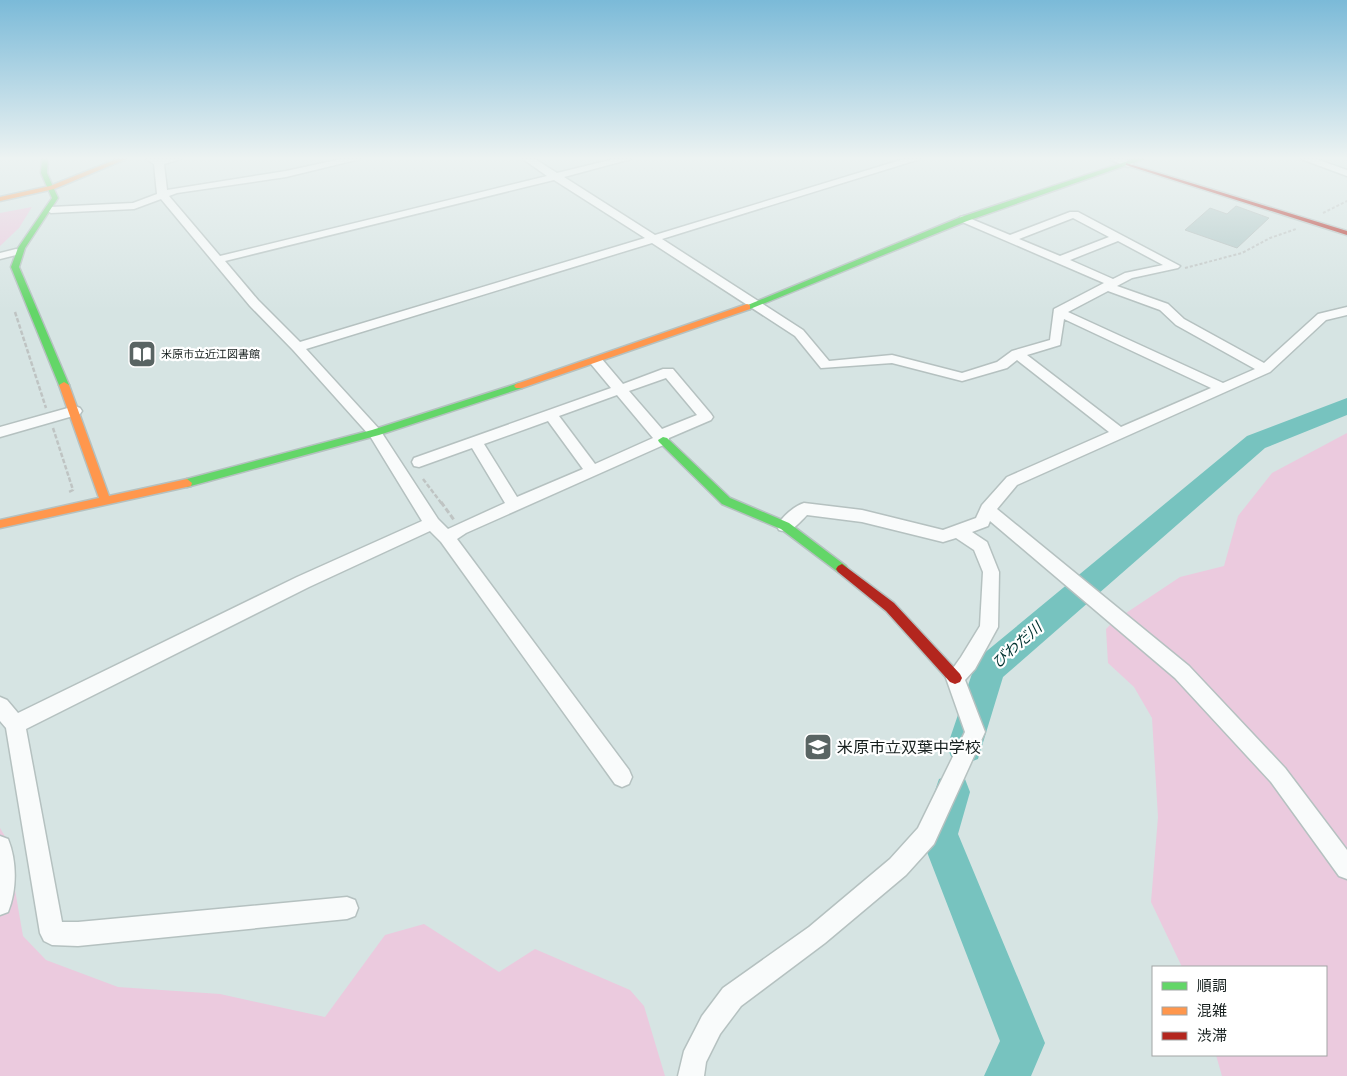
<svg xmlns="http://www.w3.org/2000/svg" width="1347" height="1076" viewBox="0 0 1347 1076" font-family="'DejaVu Sans','Noto Sans JP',sans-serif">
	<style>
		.green { fill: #ebcade }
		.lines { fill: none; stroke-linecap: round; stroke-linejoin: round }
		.river { fill: #77c3bf; fill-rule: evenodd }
		.building { fill: #b0c8c7; stroke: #b1bcbb }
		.street-casing { stroke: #b5c1c0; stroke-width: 3 }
		.fast-casing { stroke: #b5c1c0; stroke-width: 3 }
		.slow-casing { stroke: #b5c1c0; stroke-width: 3 }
		.jam-casing { stroke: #b5c1c0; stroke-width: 3 }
		.path-far2 { stroke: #bfc4c3; stroke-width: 2; stroke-dasharray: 3 2; stroke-linecap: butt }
		.path-far1 { stroke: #bfc4c3; stroke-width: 2.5; stroke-dasharray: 4.5 2; stroke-linecap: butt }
		.path { stroke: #bfc4c3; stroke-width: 3; stroke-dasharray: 5.5 2.5; stroke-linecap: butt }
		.street { fill: #f9fbfb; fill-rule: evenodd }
		.fast { fill: #63d668; fill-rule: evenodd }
		.slow { fill: #ff974d; fill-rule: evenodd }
		.jam { fill: #b3261e; fill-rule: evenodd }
		.labels { text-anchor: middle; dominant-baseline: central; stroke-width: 4.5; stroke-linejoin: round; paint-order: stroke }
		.far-poi-label { font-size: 11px; fill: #161f1e; stroke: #fff; text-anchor: start }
		.water-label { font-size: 15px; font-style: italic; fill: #003330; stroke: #fff }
		.near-poi-label { font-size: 16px; fill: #161f1e; stroke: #fff; text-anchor: start }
	</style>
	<rect width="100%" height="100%" fill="#d6e4e3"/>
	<path class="green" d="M32 207 19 228 0 246V213Z
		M1347 433V1076H1222L1216 1055H1326V967H1182L1151 902 1158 817 1152 718 1134 687 1108 663 1106 629 1114 621 1180 577 1224 566 1238 516 1272 473Z
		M0 828 6 838 23 936 46 960 118 987 220 994 325 1017 385 935 424 924 499 972 535 949 630 990 644 1006 665 1076H0Z"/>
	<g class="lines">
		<path class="river" d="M1347 398V415L1265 448 1003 677 978 759 965 764 952 759 947 747 977 659 1247 436Z
			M952 774 965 779 970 792 958 834 1045 1043 1031 1076H984L1000 1041 920 834 939 779Z"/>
	</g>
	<path class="building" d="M1236 206 1269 218 1237 248 1185 230 1210 208 1227 214Z"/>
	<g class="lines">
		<defs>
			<path id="street" d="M146 159H181L164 164 167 190 286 171 341 159H360L286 177 177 193 169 196 220 256 547 176 523 159H535L557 173 614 159H631L564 177 655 235 904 159H920L662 239 803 330 829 361 892 355 962 373 997 362 1012 351 1050 340 1054 309 1104 283 960 221V217L964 216 1010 235 1070 212H1078L1180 266 1178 268 1132 278 1117 286 1168 304 1184 319 1264 363 1318 314 1347 307V315L1326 320 1270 372 1017 485 997 509 1189 666 1285 768 1347 850V879L1339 876 1271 782 1175 678 990 521 988 526 972 532 987 542 999 572 998 627 975 669 965 680 985 732 934 844 906 875 825 943 741 1006 720 1034 706 1062 704 1076H678L684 1051 702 1016 723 988 809 927 890 859 918 828 965 732 946 678 961 657 980 626 983 572 974 550 956 538 943 542 862 522 807 515C799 523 791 534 779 530L777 526C782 517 794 506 804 503L862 510 943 530 976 518 982 505 1007 477 1109 432 1017 360 1007 368 962 381 892 363 821 368 795 336 652 243 306 349 380 430 438 519 448 529 505 503 472 448 419 467 414 466 412 462 414 458 611 388 591 364 589 361 591 358H601L623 384 663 369H673L711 414 713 417 711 420 669 438 668 443 466 533 457 539 629 770 632 777 629 784 622 787 615 784 441 542 430 531 309 587 26 729 62 922H78L347 897 355 900 358 908 355 916 347 919 78 946 52 945 44 941 40 933 6 728 0 721V697L7 700 18 713 297 577 422 521 370 436 293 350 250 306 161 199 134 209 51 213 46 210 51 207 133 203 157 194 154 164ZM554 180 645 238 300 342 258 300 225 261ZM1073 218 1109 237 1060 256 1019 239ZM1118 241 1163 265 1125 273 1113 279 1070 260ZM1108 291 1160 310 1176 325 1255 369 1223 383 1068 312ZM1064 319 1211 388 1121 427 1027 355 1060 345ZM666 378 697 415 662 429 629 391ZM617 395 653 438 595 464 559 416ZM548 421 583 469 517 497 484 444Z
				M1109 159H1124L1133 164 1128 167Z
				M1301 159H1316L1347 170V176Z
				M16 249 20 250V254L0 259V253Z
				M75 406 80 408 82 411 80 414 0 437V427Z
				M0 836 8 839C17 861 17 890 8 912L0 915Z"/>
			<path id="fast" d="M42 159H48L47 173 58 198 25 248 19 267 69 385 64 388 59 385 11 267 18 248 52 198 41 173Z
				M1134 159H1144L967 221 750 309H744L743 307 961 217Z
				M519 383 522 384V388L379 435 187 487 182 483 187 479 372 430Z
				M663 437 667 438 730 498 789 523 846 566 848 569 846 572H838L781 529 722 504 659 442 658 440Z"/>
			<path id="slow" d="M117 159H126L54 189 0 201V197L50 186Z
				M747 304 750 305V309L522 388H516L514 386 516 384Z
				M64 382 69 385 109 496 187 479 192 483 191 486 0 528V520L99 498 59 385Z"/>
			<path id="jam" d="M1126 163 1347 231V235L1126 165Z
				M842 564 894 603 960 674 962 678 960 682 955 684 950 682 886 611 838 572 836 569 838 566Z"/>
		</defs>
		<use href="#street" class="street-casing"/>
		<use href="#fast" class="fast-casing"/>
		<use href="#slow" class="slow-casing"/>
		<use href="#jam" class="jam-casing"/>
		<path class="path-far2" d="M1323 213 1347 201
			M1185 268 1242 253 1270 238 1296 229"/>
		<path class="path-far1" d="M15 312 46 408
			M53 428 73 490 69 492
			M423 479 442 504"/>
		<path class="path" d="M441 502 454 520"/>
		<use href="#street" class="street"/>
		<use href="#fast" class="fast"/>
		<use href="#slow" class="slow"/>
		<use href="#jam" class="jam"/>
	</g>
	<linearGradient id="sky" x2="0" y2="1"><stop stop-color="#7bbad8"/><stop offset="0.51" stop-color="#edf3f2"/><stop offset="1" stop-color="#edf3f2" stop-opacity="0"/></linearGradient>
	<rect width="1347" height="310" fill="url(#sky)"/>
	<defs>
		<symbol id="library-square" viewBox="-11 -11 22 22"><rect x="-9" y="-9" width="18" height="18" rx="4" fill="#596463" stroke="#fff"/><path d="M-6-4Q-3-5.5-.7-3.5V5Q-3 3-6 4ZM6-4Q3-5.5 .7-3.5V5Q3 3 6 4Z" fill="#fff"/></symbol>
		<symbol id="school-square" viewBox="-11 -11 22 22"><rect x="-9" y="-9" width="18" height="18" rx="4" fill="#596463" stroke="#fff"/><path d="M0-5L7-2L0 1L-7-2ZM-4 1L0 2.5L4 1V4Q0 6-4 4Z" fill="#fff"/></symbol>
	</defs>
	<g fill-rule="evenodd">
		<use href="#library-square" x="126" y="338" width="32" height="32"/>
		<use href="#school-square" x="802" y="731" width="32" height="32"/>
	</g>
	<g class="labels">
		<g class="far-poi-label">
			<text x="161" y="354">米原市立近江図書館</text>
		</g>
		<g class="water-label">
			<text transform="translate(1017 645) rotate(-41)">びわだ川</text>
		</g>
		<g class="near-poi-label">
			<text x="837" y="747">米原市立双葉中学校</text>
		</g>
	</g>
	<rect x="1152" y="966" width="175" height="90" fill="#ffffff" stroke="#a2a5a5"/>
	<rect x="1162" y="982" width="25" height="8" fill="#63d668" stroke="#a2a5a5"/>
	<text x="1197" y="991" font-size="15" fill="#161f1e">順調</text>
	<rect x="1162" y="1007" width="25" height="8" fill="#ff974d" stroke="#a2a5a5"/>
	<text x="1197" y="1016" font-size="15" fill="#161f1e">混雑</text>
	<rect x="1162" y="1032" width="25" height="8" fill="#b3261e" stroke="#a2a5a5"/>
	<text x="1197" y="1041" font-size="15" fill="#161f1e">渋滞</text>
</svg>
